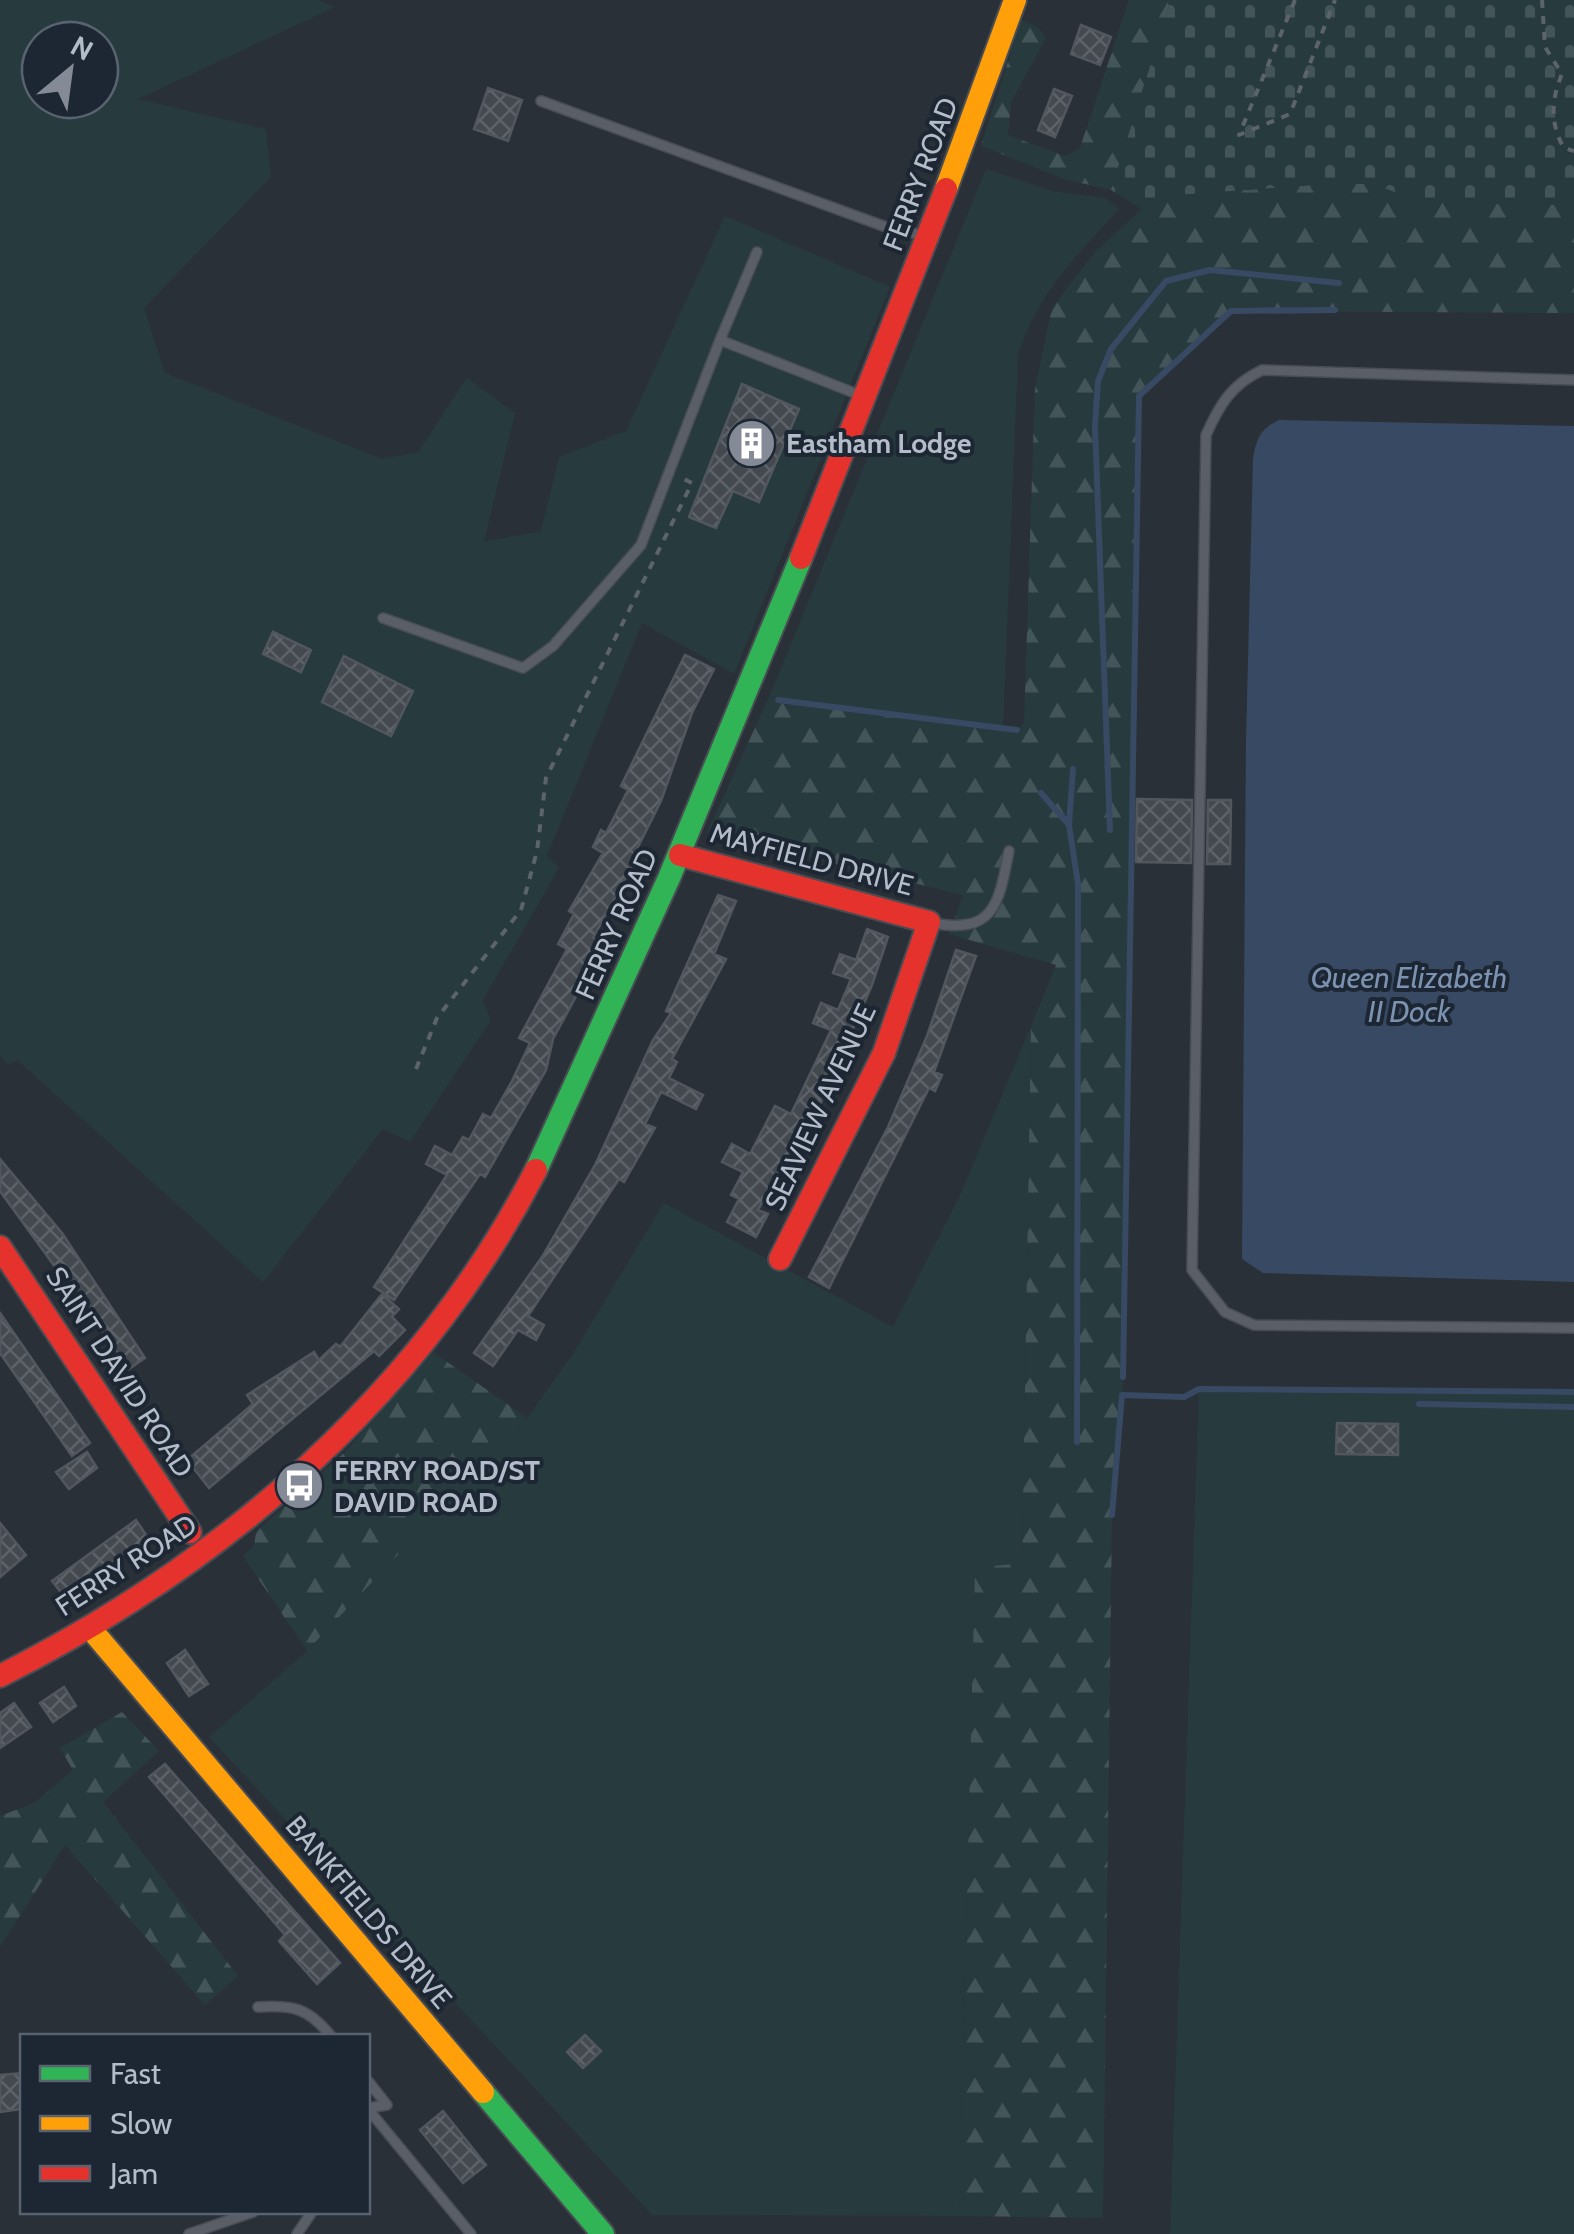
<svg xmlns="http://www.w3.org/2000/svg" width="1574" height="2234" viewBox="0 0 1574 2234" font-family="Cabin,sans-serif">
	<style>
		.green { fill: #273a3e; fill-rule: evenodd }
		.forest { fill: url(#forest-firs) }
		.cemetery { fill: url(#cemetery-stones) }
		.water { fill: #384963 }
		.lines { fill: none; stroke-linecap: round; stroke-linejoin: round }
		.stream { stroke: #384963; stroke-width: 6 }
		.building { fill: url(#building-cross-hatch); stroke: #52575f; stroke-width: 2.5 }
		.lane-casing { stroke: #484c53; stroke-width: 12 }
		.fast-casing { stroke: #484c53; stroke-width: 26 }
		.slow-casing { stroke: #484c53; stroke-width: 26 }
		.jam-casing { stroke: #484c53; stroke-width: 26 }
		.path { stroke: #5d636a; stroke-width: 4; stroke-dasharray: 8 8; stroke-linecap: butt }
		.lane { stroke: #5a5e66; stroke-width: 9 }
		.fast { stroke: #30b455; stroke-width: 22 }
		.slow { stroke: #ff9f0a; stroke-width: 22 }
		.jam { stroke: #e5322d; stroke-width: 22 }
		.labels { text-anchor: middle; dominant-baseline: central; stroke-width: 8; stroke-linejoin: round; paint-order: stroke }
		.street-label { font-size: 28px; fill: #b4bcc9; stroke: #1d2633 }
		.poi-label { font-size: 28px; font-weight: bold; fill: #b4bcc9; stroke: #1d2633; text-anchor: start }
		.water-label { font-size: 30px; font-style: italic; fill: #7c92b1; stroke: #1d2633 }
	</style>
	<defs>
		<pattern id="forest-firs" width="22" height="20" patternUnits="userSpaceOnUse" patternTransform="scale(2.5)"><rect width="22" height="20" fill="#273a3e"/><path d="M5 1l3.5 6h-7zM16 11l3.5 6h-7z" fill="#445559"/></pattern>
		<pattern id="cemetery-stones" width="16" height="16" patternUnits="userSpaceOnUse" patternTransform="scale(2.5)"><rect width="16" height="16" fill="#273a3e"/><path d="M2 7V4a2 2 0 0 1 4 0v3zM10 15v-3a2 2 0 0 1 4 0v3z" fill="#445559"/></pattern>
		<pattern id="building-cross-hatch" width="8" height="8" patternUnits="userSpaceOnUse" patternTransform="scale(2.5)"><rect width="8" height="8" fill="#444950"/><path d="M0 0l8 8M0 8l8-8" fill="none" stroke="#5d6168"/></pattern>
	</defs>
	<rect width="100%" height="100%" fill="#2a3038"/>
	<path class="green" d="M0 0H319L335 7 138 99 266 129 271 177 144 308 165 373 382 459 418 452 467 378 515 413 484 542 541 531 559 457 626 431 725 216 890 287 734 674 642 623 547 856 559 868 483 1000 491 1020 410 1142 383 1129 263 1282 17 1060 8 1065 0 1055ZM40 40H100V100H40Z
		M986 169 1052 191 1105 198 1119 209C1076 257 1037 293 1018 356L1003 729 769 697Z
		M1031 1026 1022 1564 975 1569 959 2216 652 2215 209 1737 307 1651 527 1418 572 1355 664 1203 893 1327 960 1195Z
		M1199 1389 1574 1395V2234H1170Z"/>
	<path class="forest" d="M1129 0H1171L1111 190 1064 179 981 146 1021 20 1038 27 1046 38 1011 102 1008 135 1065 156 1080 148Z
		M1327 184H1374L1420 202 1574 205V313L1232 311 1139 396 1123 1377 1112 1515 1103 2218 959 2216 975 1568 1022 1563 1031 1026 1056 965 949 934 963 895 707 833 769 697 1017 730 1024 723 1035 388 1052 308 1095 252 1142 209 1177 195Z
		M433 1352 527 1418 307 1651 243 1556 254 1546 256 1532 346 1451Z
		M122 1712 159 1751 103 1802 238 1976 205 2005 65 1845 0 1947V1816L34 1803 73 1770 60 1748Z"/>
	<path class="cemetery" d="M1171 0H1574V205L1420 202 1374 184H1327L1177 195 1142 209 1111 190Z"/>
	<path class="water" d="M1279 420 1574 426V1282L1263 1273 1242 1259 1246 741 1253 459C1256 439 1260 429 1279 420Z"/>
	<g class="lines">
		<path class="stream" d="M778 700 1017 730
			M1073 769 1069 825 1078 884 1077 1442
			M1041 793 1069 825
			M1110 830 1095 426 1098 381 1111 349 1166 281 1210 270 1339 283
			M1123 1377 1139 396 1231 311 1335 310
			M1419 1404 1574 1407
			M1112 1515 1122 1395 1184 1397 1199 1389 1574 1392"/>
	</g>
	<path class="building" d="M1081 25 1111 37 1100 65 1071 54Z
		M488 88 522 100 508 141 474 129Z
		M1054 89 1072 96 1055 137 1038 130Z
		M742 384 799 409 759 502 733 491 716 528 689 517Z
		M273 632 311 650 301 672 263 654Z
		M685 655 714 669 692 713 661 801 630 863 633 864 593 938 601 942V950L553 1039 546 1070 485 1177 480 1174 394 1300 374 1287 447 1175 426 1164 435 1146 452 1155 463 1137 469 1140 483 1114 491 1118 512 1081 530 1043 519 1038 567 949 558 944 574 914 569 911 603 853 593 847 601 830 606 833 628 790 621 786Z
		M344 656 413 691 391 736 322 702Z
		M1137 799 1192 800 1191 863 1136 862Z
		M1208 800H1231L1230 864H1207Z
		M718 895 736 901 714 954 726 959 672 1059 677 1062 669 1078 703 1095 696 1109 661 1092 645 1124 655 1128 624 1182 619 1179 528 1316 544 1325 536 1340 518 1330 493 1366 474 1353 542 1257 595 1165 653 1040 671 1013 666 1011Z
		M867 929 888 937 872 985 816 1114 811 1112 758 1210 768 1214 756 1237 727 1222 739 1199 731 1195 743 1172 722 1162 732 1144 750 1154 775 1106 791 1114 831 1030 813 1023 821 1003 838 1010 851 979 833 973 840 954 856 960Z
		M956 950 976 956 934 1072 942 1075 935 1091 929 1088 829 1288 809 1277 888 1127 927 1036Z
		M0 1159 62 1233 145 1358 129 1369 0 1191Z
		M382 1294 399 1309 392 1317 405 1330 379 1356 374 1351 209 1488 187 1460 253 1404 247 1395 314 1352 319 1360 336 1344 340 1347Z
		M0 1313 90 1443 72 1456 0 1353Z
		M1337 1423 1398 1424V1455L1336 1454Z
		M87 1452 97 1468 69 1489 56 1472Z
		M136 1520 148 1538 63 1595 52 1581Z
		M0 1523 26 1555 0 1577Z
		M185 1650 208 1684 189 1696 167 1663Z
		M64 1687 76 1706 53 1722 40 1703Z
		M14 1703 31 1727 0 1748V1713Z
		M165 1764 340 1963 317 1984 279 1941 285 1935 149 1777Z
		M585 2035 601 2051 583 2068 567 2052Z
		M22 2073V2109L0 2112V2075Z
		M443 2111 486 2165 463 2183 420 2130Z"/>
	<g class="lines">
		<defs>
			<path id="lane" d="M541 101 886 227 926 236
				M720 340 757 252
				M1574 380 1262 370C1231 385 1220 404 1206 435L1192 1270 1225 1312 1254 1325 1574 1328
				M383 618 523 668 553 646 641 545 720 340 862 396
				M933 923C995 935 999 902 1009 851
				M258 2007C294 2005 308 2008 331 2036
				M368 2081 387 2105 368 2108
				M368 2109 471 2234
				M189 2234 253 2212
				M297 2234 312 2212"/>
			<path id="fast" d="M536 1170 669 878 801 558
				M483 2092 603 2234"/>
			<path id="slow" d="M946 189 1015 0
				M90 1628 483 2092"/>
			<path id="jam" d="M801 558 946 189
				M680 855 929 922 884 1053 780 1259
				M0 1247 190 1532
				M0 1676C224 1563 420 1395 536 1170"/>
		</defs>
		<use href="#lane" class="lane-casing"/>
		<use href="#fast" class="fast-casing"/>
		<use href="#slow" class="slow-casing"/>
		<use href="#jam" class="jam-casing"/>
		<path class="path" d="M1295 0 1239 135 1290 114 1335 0
			M1542 0 1545 47 1562 74C1551 99 1550 125 1564 148L1574 151
			M416 1069 437 1018 521 910 537 851 546 778 692 483 684 479"/>
		<use href="#lane" class="lane"/>
		<use href="#fast" class="fast"/>
		<use href="#slow" class="slow"/>
		<use href="#jam" class="jam"/>
	</g>
	<defs>
		<symbol id="building-disc" viewBox="-11 -11 22 22"><circle r="9.5" fill="#848b96" stroke="#1d2633"/><path d="M-4-6H4V6H1V3H-1V6H-4ZM-2.5-4.3h1.7v1.8h-1.7ZM.8-4.3h1.7v1.8H.8ZM-2.5-1h1.7V.8h-1.7ZM.8-1h1.7V.8H.8Z" fill="#fff"/></symbol>
		<symbol id="bus-disc" viewBox="-11 -11 22 22"><circle r="9.5" fill="#848b96" stroke="#1d2633"/><path d="M-5-6H5V4H4V6H2V4H-2V6H-4V4H-5ZM-3.5-4V0h7V-4ZM-3.5 1.2v1.5H-2V1.2ZM2 1.2v1.5H3.5V1.2Z" fill="#fff"/></symbol>
	</defs>
	<g fill-rule="evenodd">
		<use href="#building-disc" x="724" y="416" width="55" height="55"/>
		<use href="#bus-disc" x="272" y="1458" width="55" height="55"/>
	</g>
	<g class="labels">
		<g class="street-label">
			<text transform="translate(920 174) rotate(-69)">FERRY ROAD</text>
			<text transform="translate(812 859) rotate(15)">MAYFIELD DRIVE</text>
			<text transform="translate(616 924) rotate(-66)">FERRY ROAD</text>
			<text transform="translate(820 1107) rotate(-65)">SEAVIEW AVENUE</text>
			<text transform="translate(120 1372) rotate(57)">SAINT DAVID ROAD</text>
			<text transform="translate(126 1565) rotate(-33)">FERRY ROAD</text>
			<text transform="translate(369 1912) rotate(50)">BANKFIELDS DRIVE</text>
		</g>
		<g class="poi-label">
			<text x="786" y="443">Eastham Lodge</text>
			<text x="334" y="1470">FERRY ROAD/ST<tspan x="334" dy="32">DAVID ROAD</tspan></text>
		</g>
		<g class="water-label">
			<text x="1409" y="977">Queen Elizabeth<tspan x="1409" dy="34">II Dock</tspan></text>
		</g>
	</g>
	<rect x="20" y="2034" width="350" height="180" fill="#1d2633" stroke="#59626f" stroke-width="2.5"/>
	<rect x="40" y="2066" width="50" height="15" fill="#30b455" stroke="#59626f" stroke-width="2.5"/>
	<text x="110" y="2084" font-size="30" fill="#b4bcc9">Fast</text>
	<rect x="40" y="2116" width="50" height="15" fill="#ff9f0a" stroke="#59626f" stroke-width="2.5"/>
	<text x="110" y="2134" font-size="30" fill="#b4bcc9">Slow</text>
	<rect x="40" y="2166" width="50" height="15" fill="#e5322d" stroke="#59626f" stroke-width="2.5"/>
	<text x="110" y="2184" font-size="30" fill="#b4bcc9">Jam</text>
	<g transform="translate(70 70) rotate(29)"><circle r="48" fill="#1d2633" stroke="#59626f" stroke-width="2.5"/>
	<path d="M0-8L18 38L0 25L-18 38Z" fill="#848b96"/>
	<text y="-15" font-size="28" font-weight="bold" text-anchor="middle" fill="#b4bcc9">N</text>
	</g>
</svg>
